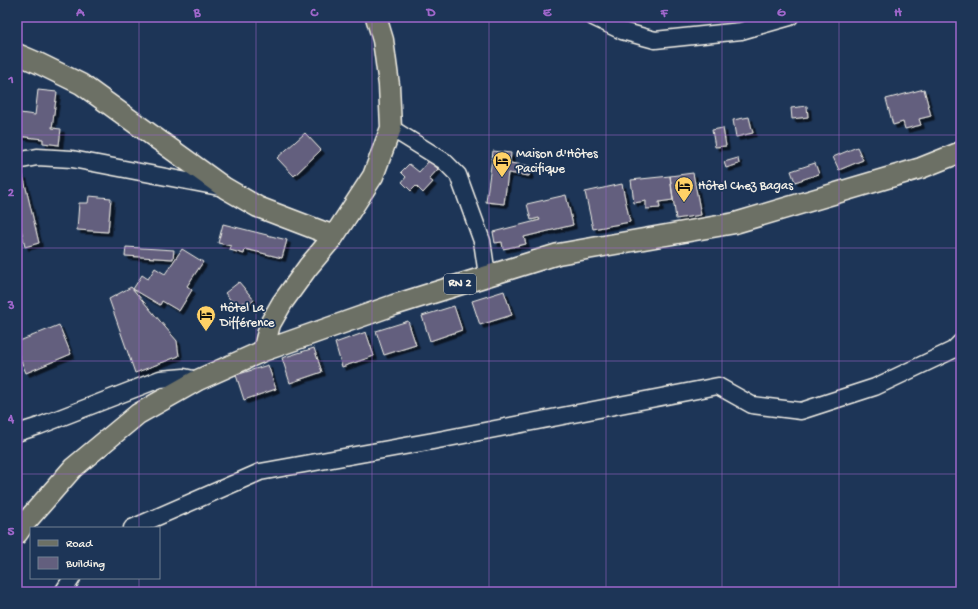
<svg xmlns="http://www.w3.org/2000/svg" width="978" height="609" viewBox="0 0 978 609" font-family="'Gochi Hand',sans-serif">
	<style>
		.building { fill: #635f7e; stroke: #f4f1e8; filter: url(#shadow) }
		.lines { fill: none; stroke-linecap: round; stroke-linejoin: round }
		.minor-casing { stroke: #f4f1e8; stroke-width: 19 }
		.major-casing { stroke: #f4f1e8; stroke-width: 23 }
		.minor { stroke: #1d3557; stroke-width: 16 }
		.major { stroke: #6c7065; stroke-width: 20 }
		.grid { fill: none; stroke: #9f67cb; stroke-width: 1; stroke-opacity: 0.55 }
		.labels { text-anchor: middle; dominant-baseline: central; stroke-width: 3.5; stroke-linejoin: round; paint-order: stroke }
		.shield { fill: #1d3557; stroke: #b4b9bc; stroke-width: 1 }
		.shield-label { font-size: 12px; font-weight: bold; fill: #f4f1e8 }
		.poi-label { font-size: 13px; fill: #f4f1e8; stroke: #1d3557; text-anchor: start }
		.neatline { fill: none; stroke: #9f67cb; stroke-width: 1.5 }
		.grid-label { font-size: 13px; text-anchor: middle; font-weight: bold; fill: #9f67cb }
	</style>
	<defs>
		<filter id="shadow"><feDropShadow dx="3.5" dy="3.5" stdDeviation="0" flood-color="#0009"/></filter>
	</defs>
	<rect width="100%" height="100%" fill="#1d3557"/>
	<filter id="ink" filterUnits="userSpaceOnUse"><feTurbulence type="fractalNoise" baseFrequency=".025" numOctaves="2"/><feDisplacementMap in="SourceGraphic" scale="8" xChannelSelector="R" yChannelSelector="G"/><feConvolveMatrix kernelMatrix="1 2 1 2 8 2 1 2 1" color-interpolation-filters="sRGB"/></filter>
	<g filter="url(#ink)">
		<path class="building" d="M924 89 931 116 919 119 921 125 905 129 903 122 893 125 886 99Z
			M38 90 57 92 52 128 61 129 59 145 43 143V139L17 136 20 113 35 115Z
			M807 106 808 117 792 119 791 108Z
			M749 117 753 133 736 137 733 120Z
			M723 128 726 146 715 147 712 130Z
			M305 133 321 150 294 176 277 158Z
			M857 147 863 160 839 170 833 157Z
			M493 151 511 153 510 163 531 166 529 176 508 173 504 204 486 202Z
			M738 158 739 164 726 168 724 162Z
			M429 161 438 169 429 179 433 182 423 193 416 186 411 191 402 182 406 177 401 172 409 164 419 172Z
			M815 163 819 174 795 182 791 171Z
			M693 173 701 215 676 219 670 176Z
			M23 175 39 243 25 247 19 220H17V177Z
			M670 176 673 200 659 202 660 208 646 209V201L634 203 631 180Z
			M622 184 630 222 593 229 585 192Z
			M566 195 573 225 524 237 526 244 503 249 502 242 495 243 493 232 540 220 539 218 531 220 527 204Z
			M89 196 111 198 108 232 77 230 79 203H88Z
			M223 224 287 240 282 258 245 249 244 254 230 250 231 246 218 243Z
			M126 247 174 250 173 259 125 256Z
			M182 249 203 262 187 286 192 290 179 311 162 301 160 305 133 289 142 275 148 279 155 268 165 274Z
			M239 282 254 300 247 306 244 302 236 307 225 293Z
			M131 287 177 341 179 356 135 373 109 299Z
			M504 291 512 315 480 325 472 301Z
			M454 306 462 330 430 341 422 316Z
			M408 321 416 345 384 355 376 331Z
			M59 325 71 354 26 373 17 351V342Z
			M366 332 374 356 342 367 335 343Z
			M314 348 322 372 290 383 282 358Z
			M268 365 276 389 244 400 236 375Z"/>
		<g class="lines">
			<defs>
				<path id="minor" d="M593 17 622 31 655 40 741 31 790 17
					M391 128 444 161 458 175 482 241 487 275
					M17 161 37 157 72 159 224 188
					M17 433 39 426 160 379 184 377 198 380
					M132 528 260 472 433 441 718 386 752 405 801 411 875 387 953 350 961 342
					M63 592 72 578"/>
				<path id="major" d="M17 54 38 63 81 84 225 188 258 207 334 236
					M263 351 270 324 282 303 308 267 334 236 373 176 391 128 389 85 383 40 376 17
					M17 534 24 524 73 468 138 414 198 380 263 351 394 305 558 254 735 223 921 168 961 152"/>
			</defs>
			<use href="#minor" class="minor-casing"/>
			<use href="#major" class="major-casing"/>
			<use href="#minor" class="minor"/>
			<use href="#major" class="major"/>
		</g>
	</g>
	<path class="grid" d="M139 17V528M256 17V592M372 17V592M489 17V592M606 17V592M722 17V592M839 17V592M17 135H961M17 248H961M17 361H961M17 474H961M139 578V592"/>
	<defs>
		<symbol id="hotel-pin" viewBox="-11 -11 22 30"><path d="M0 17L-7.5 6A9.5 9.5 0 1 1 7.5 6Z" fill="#ffd166" stroke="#1d3557"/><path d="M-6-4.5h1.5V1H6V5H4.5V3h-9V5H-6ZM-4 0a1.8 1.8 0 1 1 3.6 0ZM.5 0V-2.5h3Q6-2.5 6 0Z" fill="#111"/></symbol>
	</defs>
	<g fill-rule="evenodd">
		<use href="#hotel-pin" x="491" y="150" width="22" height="30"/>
		<use href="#hotel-pin" x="673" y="175" width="22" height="30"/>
		<use href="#hotel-pin" x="195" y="304" width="22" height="30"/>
	</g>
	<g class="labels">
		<rect class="shield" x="444" y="274" width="32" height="20" rx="3"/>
		<g class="shield-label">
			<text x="460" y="284">RN 2</text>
		</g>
		<g class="poi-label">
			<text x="516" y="154">Maison d'Hôtes<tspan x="516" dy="15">Pacifique</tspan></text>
			<text x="698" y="186">Hôtel Chez Bagas</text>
			<text x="220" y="308">Hôtel La<tspan x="220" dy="15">Différence</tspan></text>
		</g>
	</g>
	<rect width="978" height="609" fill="none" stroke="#1d3557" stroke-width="44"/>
	<rect x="30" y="527" width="130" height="52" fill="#1d3557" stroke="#738091"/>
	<rect x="38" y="540" width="20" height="6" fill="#6c7065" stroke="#738091"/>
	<text x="66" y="547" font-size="12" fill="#f4f1e8">Road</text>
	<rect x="38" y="557" width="20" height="12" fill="#635f7e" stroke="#738091"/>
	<text x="66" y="567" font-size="12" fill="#f4f1e8">Building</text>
	<rect x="22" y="22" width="934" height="565" class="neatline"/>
	<g class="grid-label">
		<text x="80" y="16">A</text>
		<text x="197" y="16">B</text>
		<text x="314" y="16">C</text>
		<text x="431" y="16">D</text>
		<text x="547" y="16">E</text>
		<text x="664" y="16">F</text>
		<text x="781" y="16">G</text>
		<text x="898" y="16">H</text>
		<text x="11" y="83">1</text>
		<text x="11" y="196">2</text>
		<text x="11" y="309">3</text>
		<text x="11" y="422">4</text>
		<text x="11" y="535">5</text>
	</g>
</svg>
